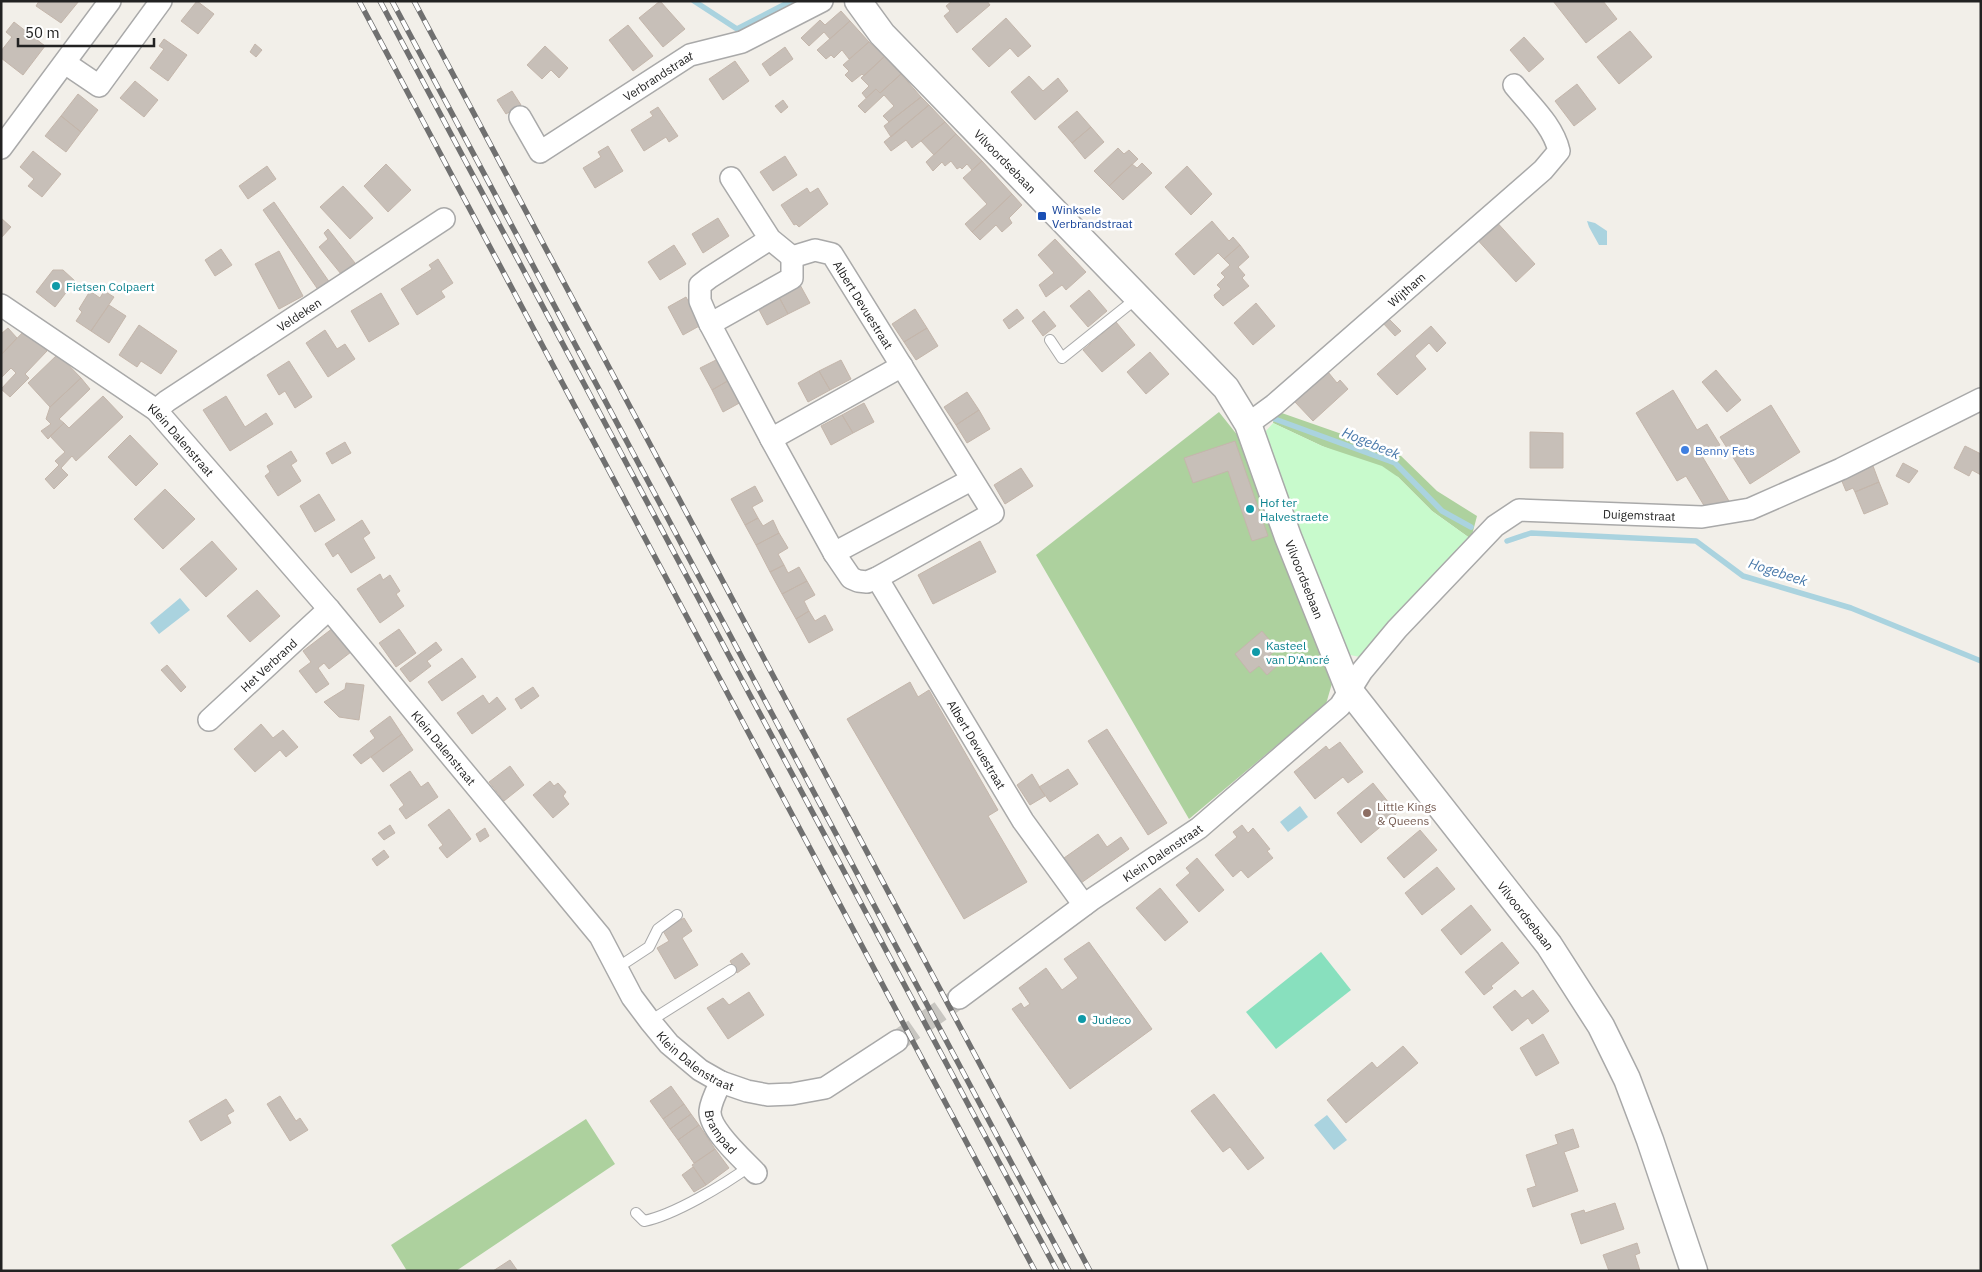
<svg xmlns="http://www.w3.org/2000/svg" width="1982" height="1272" viewBox="0 0 1982 1272" font-family="'IBM Plex Sans',sans-serif">
	<style>
		.forest { fill: #add19e }
		.park { fill: #c8facc }
		.pitch { fill: #88e0be }
		.water { fill: #aad3df }
		.lines { fill: none; stroke-linecap: round; stroke-linejoin: round }
		.stream { stroke: #aad3df; stroke-width: 5.5 }
		.building { fill: #c7bfb8; stroke: #c4b6ab }
		.minor-tunnel { stroke: #c8c6c1; stroke-width: 21; stroke-dasharray: 21 11; stroke-linecap: butt }
		.service-casing { stroke: #a9a9a9; stroke-width: 12 }
		.minor-casing { stroke: #a9a9a9; stroke-width: 24 }
		.tertiary-casing { stroke: #a9a9a9; stroke-width: 29 }
		.service { stroke: #fff; stroke-width: 10 }
		.minor { stroke: #fff; stroke-width: 21 }
		.tertiary { stroke: #fff; stroke-width: 26 }
		.rail-casing { stroke: #707070; stroke-width: 5.5 }
		.rail { stroke: #fff; stroke-width: 4; stroke-dasharray: 11; stroke-linecap: butt }
		.transit-dot { fill: #1a4fb4; stroke: #fff; stroke-width: 2 }
		.culture-dot { fill: #0f9aa8; stroke: #fff; stroke-width: 2 }
		.shop-dot { fill: #3f7fe0; stroke: #fff; stroke-width: 2 }
		.education-dot { fill: #8d6e63; stroke: #fff; stroke-width: 2 }
		.labels { text-anchor: middle; dominant-baseline: central; stroke-width: 5; stroke-linejoin: round; paint-order: stroke }
		.street-label { font-size: 12px; fill: #222; stroke: #fff }
		.transit-label { font-size: 12px; fill: #164399; stroke: #fff; text-anchor: start }
		.culture-label { font-size: 12px; fill: #0d838f; stroke: #fff; text-anchor: start }
		.shop-label { font-size: 12px; fill: #366cbe; stroke: #fff; text-anchor: start }
		.education-label { font-size: 12px; fill: #785e54; stroke: #fff; text-anchor: start }
		.water-label { font-size: 14px; font-style: italic; fill: #4a7aab; stroke: #fff }
	</style>
	<rect width="100%" height="100%" fill="#f2efe9"/>
	<path class="forest" d="M1276 411 1399 454 1437 491 1477 516 1471 539 1432 511 1398 477 1322 446 1273 423Z
		M1219 412 1242 441 1335 673 1326 704 1189 819 1036 555Z
		M586 1119 615 1164 456 1271H407L391 1245Z"/>
	<path class="park" d="M1273 423 1322 446 1382 466 1398 477 1432 511 1471 539 1360 657 1345 654 1298 541 1265 432Z"/>
	<path class="pitch" d="M1321 952 1351 990 1276 1049 1246 1012Z"/>
	<path class="water" d="M1587 221 1595 223 1607 231V245H1599L1589 227Z
		M180 598 190 610 159 634 150 623Z
		M1300 806 1308 817 1288 832 1280 822Z
		M1327 1115 1347 1140 1334 1150 1314 1125Z"/>
	<g class="lines">
		<path class="stream" d="M694 1 737 29 791 1
			M1272 418 1395 463 1442 511 1471 527
			M1507 541 1531 533 1696 541 1743 576 1851 608 1981 661"/>
	</g>
	<path class="building" d="M39 1H79L61 23 36 6Z
		M197 1 214 14 198 34 181 21Z
		M660 1 685 29 663 47 639 18Z
		M952 1H987L990 5 957 33 944 16 950 11 946 6Z
		M1553 1H1603L1617 19 1586 43Z
		M841 11 850 21 830 39 824 32 809 46 801 38 820 20 825 25Z
		M1006 18 1031 46 1018 57 1010 48 989 67 972 49Z
		M850 21 869 42 849 59 842 50 834 58 831 55 826 59 817 50Z
		M14 22 45 46 23 75 1 58V51L12 37 6 32Z
		M628 25 653 56 633 71 609 40Z
		M1630 31 1652 57 1619 84 1597 57Z
		M1524 37 1544 59 1529 72 1510 50Z
		M164 39 187 55 168 81 150 68 164 49 159 46Z
		M869 42 885 56 864 76 862 74 852 82 845 75 849 71 843 65Z
		M255 44 262 50 256 57 250 52Z
		M545 46 568 68 559 78 551 70 542 79 527 65Z
		M785 47 793 59 770 76 762 64Z
		M885 56 901 74 880 93 876 89 866 98 862 93 869 86 861 78Z
		M735 61 749 81 723 100 709 79Z
		M901 74 921 97 889 122 883 116 894 106 884 95 865 113 858 106 876 89 880 93Z
		M1029 76 1043 91 1058 78 1068 91 1035 120 1011 92Z
		M135 81 158 100 144 117 120 98Z
		M1577 84 1596 109 1574 126 1555 101Z
		M512 91 521 105 506 114 497 100Z
		M78 94 98 110 81 132 61 116Z
		M921 97 929 105 891 137 884 126Z
		M783 100 788 107 781 113 775 106Z
		M929 105 945 122 912 148 906 140 891 151 884 142Z
		M658 107 678 136 669 142 666 137 644 151 631 130 653 116 650 112Z
		M1077 111 1091 127 1072 143 1058 127Z
		M61 116 81 132 66 152 45 136Z
		M945 122 956 134 934 155 921 141Z
		M1091 127 1104 142 1085 159 1072 143Z
		M956 134 982 161 972 170 967 164 962 169 960 167 957 169 951 161 945 166 942 162 933 171 926 162Z
		M608 146 623 171 595 188 583 168 601 157 598 152Z
		M1118 148 1124 154 1129 150 1138 159 1109 186 1094 171Z
		M33 151 61 174 42 197 28 186 34 179 20 167Z
		M785 156 797 175 773 191 760 172Z
		M982 161 1012 194 972 232 965 224 987 204 963 178Z
		M1142 163 1152 173 1123 200 1109 186 1132 164 1137 168Z
		M386 164 411 190 388 212 364 186Z
		M267 166 276 179 248 199 239 186Z
		M1187 166 1212 194 1191 215 1165 187Z
		M343 186 373 218 350 239 320 207Z
		M807 188 810 193 818 188 828 204 799 227 796 224 794 225 781 205Z
		M1012 194 1022 205 1009 218 1012 223 1002 232 996 225 980 240 972 232Z
		M274 202 330 283 319 291 263 210Z
		M1 218 11 227 1 238Z
		M718 218 729 236 703 253 692 234Z
		M1493 218 1535 264 1516 282 1474 236Z
		M1212 221 1229 241 1233 237 1240 245 1224 259 1218 253 1194 275 1175 254Z
		M328 229 355 263 341 274 319 247 328 239 324 233Z
		M1055 239 1086 272 1066 290 1062 285 1046 297 1039 285 1054 273 1038 255Z
		M674 245 686 264 660 280 648 262Z
		M1240 245 1249 257 1238 267 1245 275 1242 278 1249 286 1223 306 1215 298 1214 295 1221 289 1217 285 1225 277 1221 273 1230 265 1224 259Z
		M221 249 232 265 215 276 205 260Z
		M279 251 303 296 279 309 255 264Z
		M438 259 453 283 441 291 445 297 417 315 401 289 432 269 429 265Z
		M53 270H63L75 281 55 307 36 292Z
		M799 283 810 303 788 314 778 295Z
		M1089 290 1107 311 1088 327 1070 306Z
		M90 291 100 298 104 291 114 297 91 331 76 321 82 312 79 309Z
		M381 293 399 324 369 342 351 311Z
		M778 295 788 314 767 325 757 306Z
		M686 297 701 325 683 335 668 307Z
		M1256 303 1275 326 1253 345 1234 323Z
		M109 305 126 316 109 343 91 331Z
		M915 309 927 328 904 342 892 324Z
		M1017 309 1024 318 1009 329 1003 320Z
		M1044 311 1056 326 1043 336 1032 321Z
		M1387 317 1401 331 1395 336 1382 322Z
		M1116 322 1135 345 1102 372 1083 350Z
		M139 325 177 351 161 374 141 361 137 367 119 355Z
		M1431 326 1446 343 1437 352 1429 343 1415 356 1426 369 1397 395 1377 374Z
		M8 328 17 338 1 355V334Z
		M927 328 938 346 916 360 904 342Z
		M25 330 47 351 25 374 29 378 10 397 1 389 16 373 11 368 1 378V355Z
		M325 330 337 349 345 344 355 359 328 377 306 343Z
		M1150 352 1169 374 1146 394 1127 372Z
		M58 354 81 378 50 407 28 383Z
		M720 358 731 379 712 390 700 368Z
		M841 360 851 379 830 390 819 371Z
		M289 361 312 397 295 408 285 391 279 395 267 375Z
		M1716 370 1741 400 1727 412 1702 382Z
		M819 371 830 390 808 402 798 383Z
		M1328 372 1337 383 1340 380 1348 389 1313 421 1295 402Z
		M81 378 90 389 59 419 64 423 48 439 41 431 51 424 46 419 50 407Z
		M731 379 743 401 723 412 712 390Z
		M1673 390 1697 430 1707 424 1720 445 1702 456 1729 501 1708 512 1686 476 1677 481 1636 413Z
		M967 392 979 410 956 425 944 407Z
		M103 396 123 417 76 461 72 456 61 468 68 475 54 489 45 479 59 465 55 461 65 452 50 436 64 423 69 428Z
		M226 396 245 427 266 413 273 424 230 451 203 410Z
		M864 403 874 422 853 433 842 415Z
		M1771 405 1800 452 1750 484 1720 437Z
		M979 410 990 429 967 443 956 425Z
		M842 415 853 433 831 445 821 426Z
		M1530 432 1563 433V468H1530Z
		M130 435 158 464 136 486 108 457Z
		M1235 441 1268 536 1252 541 1228 471 1193 483 1184 458Z
		M345 442 351 453 332 464 326 453Z
		M1965 446 1981 454V475L1972 470 1969 476 1954 468Z
		M291 451 297 461 291 465 301 481 278 496 265 476 270 472 267 466Z
		M1903 463 1918 471 1909 483 1896 476Z
		M1873 466 1879 482 1855 492 1853 488 1846 491 1841 479Z
		M1021 468 1033 486 1005 504 994 485Z
		M1879 482 1888 504 1864 514 1855 492Z
		M755 486 763 501 752 507 758 518 745 525 731 499Z
		M165 489 195 519 163 549 134 519Z
		M319 494 335 520 315 532 300 506Z
		M758 518 763 526 773 520 779 533 756 545 745 525Z
		M362 520 370 533 363 538 375 558 351 573 338 553 333 557 325 544Z
		M779 533 788 548 778 554 784 565 770 572 756 545Z
		M212 541 237 569 206 597 180 569Z
		M980 541 996 572 933 604 918 575Z
		M784 565 788 573 799 567 807 581 782 594 770 572Z
		M380 574 383 580 390 575 400 591 396 594 404 606 380 623 357 589Z
		M807 581 815 595 804 601 809 611 796 619 782 594Z
		M257 590 280 616 250 642 227 616Z
		M809 611 815 621 825 615 833 630 809 643 796 619Z
		M333 628 351 652 329 669 324 663 318 668 329 684 316 693 299 671 311 662 303 651Z
		M399 629 416 653 396 667 379 643Z
		M1262 631 1277 649 1270 655 1278 665 1267 675 1259 666 1250 673 1235 654Z
		M436 642 442 650 427 661 431 666 410 682 400 669Z
		M462 658 476 677 442 701 428 682Z
		M167 665 186 687 181 692 161 670Z
		M910 682 918 697 929 690 998 810 988 816 1027 882 964 919 847 719Z
		M346 683 364 685 359 720 339 717 324 702 345 689Z
		M533 687 539 696 521 709 515 699Z
		M483 695 489 704 497 697 506 709 472 734 457 713Z
		M390 716 402 734 361 764 353 755 375 738 370 731Z
		M261 724 273 738 283 730 298 747 286 757 280 750 255 772 234 749Z
		M1107 729 1167 823 1148 835 1088 741Z
		M402 734 413 750 383 772 371 757Z
		M1340 742 1363 772 1348 783 1343 777 1315 799 1294 772 1326 746 1329 750Z
		M510 766 524 785 504 801 489 782Z
		M1068 769 1078 784 1050 802 1039 787Z
		M410 771 421 787 428 782 438 797 406 819 399 809 404 805 390 785Z
		M1032 774 1045 796 1030 805 1017 785Z
		M550 781 554 786 558 783 566 792 563 796 569 804 553 818 533 795Z
		M1373 783 1397 813 1361 843 1337 813Z
		M449 809 471 839 447 858 439 848 443 845 428 825Z
		M390 825 395 833 384 840 378 833Z
		M1242 825 1248 833 1253 828 1270 849 1267 851 1273 858 1248 878 1241 870 1233 877 1215 855 1237 837 1233 832Z
		M485 828 489 836 480 842 476 834Z
		M1420 830 1437 850 1404 878 1387 858Z
		M1098 834 1107 847 1121 837 1129 849 1081 883 1064 858Z
		M384 850 389 857 377 866 372 859Z
		M1197 858 1224 890 1199 912 1176 885 1190 873 1186 868Z
		M1437 867 1455 889 1422 915 1405 893Z
		M1160 888 1188 922 1165 941 1136 908Z
		M1471 905 1491 930 1461 955 1441 930Z
		M684 918 692 931 682 938 698 965 675 979 657 948 669 941 663 931Z
		M1089 942 1152 1029 1070 1089 1012 1009 1021 1003 1024 1008 1030 1004 1019 988 1046 968 1062 990 1078 978 1064 959Z
		M1502 942 1519 963 1491 986 1493 988 1484 995 1465 972Z
		M742 953 750 964 737 973 730 961Z
		M1515 990 1522 998 1533 990 1549 1011 1532 1024 1528 1018 1512 1031 1493 1007Z
		M749 992 764 1015 728 1039 707 1008 723 998 729 1005Z
		M1543 1034 1559 1063 1536 1076 1520 1048Z
		M1403 1046 1418 1063 1346 1123 1327 1100 1372 1062 1377 1068Z
		M671 1086 684 1104 663 1119 650 1101Z
		M1214 1094 1264 1158 1248 1170 1230 1147 1223 1152 1191 1111Z
		M280 1096 296 1121 300 1118 308 1130 290 1141 267 1104Z
		M226 1099 234 1111 227 1115 231 1123 201 1141 189 1121Z
		M684 1104 691 1114 670 1129 663 1119Z
		M691 1114 699 1125 678 1140 670 1129Z
		M699 1125 715 1149 694 1163 678 1140Z
		M1573 1129 1579 1147 1564 1152 1578 1191 1533 1207 1527 1189 1536 1186 1526 1155 1558 1144 1555 1135Z
		M715 1149 729 1168 706 1185 692 1165Z
		M693 1167 706 1185 694 1192 682 1175Z
		M1615 1203 1624 1229 1581 1244 1571 1214 1584 1210 1585 1213Z
		M1637 1243 1640 1253 1635 1255 1640 1271H1609L1603 1255Z
		M510 1260 517 1270 516 1271H493Z"/>
	<g class="lines">
		<path class="minor-tunnel" d="M897 1041 959 998"/>
		<defs>
			<path id="service" d="M1050 340 1062 358 1137 298
				M617 968 649 947 658 929 677 915
				M650 1021 731 970
				M636 1213 644 1221C674 1215 724 1185 750 1166"/>
			<g id="minor">
				<path d="M65 63 99 86 161 1"/>
				<path id="s1" d="M520 117 540 152 690 55 742 42 822 1"/>
				<path d="M1 148 110 1"/>
				<path id="s2" d="M731 178 770 239 792 257 815 250 832 254 993 513 877 578 867 582 858 581 851 578 834 553 771 439 710 324 700 301V285L709 278 770 239"/>
				<path id="s3" d="M1 305 156 410 329 609 557 884 600 936 632 997 650 1021 669 1044 700 1070 721 1082 747 1091 768 1095 792 1094 825 1088 897 1041"/>
				<path d="M710 324 792 278V257"/>
				<path id="s4" d="M156 410 167 401 444 219"/>
				<path id="s5" d="M1248 424 1274 405 1543 170 1559 151C1553 125 1530 105 1514 85"/>
				<path d="M771 439 902 366"/>
				<path d="M834 553 971 480"/>
				<path id="s6" d="M877 578 1023 821 1084 905"/>
				<path id="s7" d="M209 720 329 609"/>
				<path id="s8" d="M959 998 1091 900 1199 828 1340 706 1362 671 1397 629 1495 526 1519 510 1702 517 1750 509 1841 469 1981 399"/>
				<path id="s9" d="M721 1082C716 1092 711 1101 710 1111 709 1130 744 1160 756 1173"/>
			</g>
			<g id="tertiary">
				<path id="s10" d="M858 1 882 34 1226 388 1248 424 1288 537 1349 690 1549 945 1601 1026 1627 1079 1650 1140 1694 1271"/>
			</g>
		</defs>
		<use href="#service" class="service-casing"/>
		<use href="#minor" class="minor-casing"/>
		<use href="#tertiary" class="tertiary-casing"/>
		<use href="#service" class="service"/>
		<use href="#minor" class="minor"/>
		<use href="#tertiary" class="tertiary"/>
		<defs>
			<path id="rail" d="M359 1 1035 1271
				M380 1 1057 1271
				M392 1 1069 1271
				M414 1 1090 1271"/>
		</defs>
		<use href="#rail" class="rail-casing"/>
		<use href="#rail" class="rail"/>
	</g>
	<rect class="transit-dot" x="1037" y="211" width="10" height="10" rx="2.5"/>
	<g class="culture-dot">
		<circle cx="56" cy="286" r="5"/>
		<circle cx="1250" cy="509" r="5"/>
		<circle cx="1256" cy="652" r="5"/>
		<circle cx="1082" cy="1019" r="5"/>
	</g>
	<circle class="shop-dot" cx="1685" cy="450" r="5"/>
	<circle class="education-dot" cx="1367" cy="813" r="5"/>
	<g class="labels">
		<g class="street-label">
			<text stroke="none"><textPath href="#s1" startOffset="181">Verbrandstraat</textPath></text>
			<text stroke="none"><textPath href="#s10" startOffset="218">Vilvoordsebaan</textPath></text>
			<text stroke="none"><textPath href="#s5" startOffset="208">Wijtham</textPath></text>
			<text stroke="none"><textPath href="#s2" startOffset="202">Albert Devuestraat</textPath></text>
			<text stroke="none"><textPath href="#s4" startOffset="172">Veldeken</textPath></text>
			<text stroke="none"><textPath href="#s3" startOffset="226">Klein Dalenstraat</textPath></text>
			<text stroke="none"><textPath href="#s8" startOffset="868">Duigemstraat</textPath></text>
			<text stroke="none"><textPath href="#s10" startOffset="742">Vilvoordsebaan</textPath></text>
			<text stroke="none"><textPath href="#s7" startOffset="81">Het Verbrand</textPath></text>
			<text stroke="none"><textPath href="#s6" startOffset="194">Albert Devuestraat</textPath></text>
			<text stroke="none"><textPath href="#s3" startOffset="631">Klein Dalenstraat</textPath></text>
			<text stroke="none"><textPath href="#s8" startOffset="250">Klein Dalenstraat</textPath></text>
			<text stroke="none"><textPath href="#s10" startOffset="1148">Vilvoordsebaan</textPath></text>
			<text stroke="none"><textPath href="#s3" startOffset="1036">Klein Dalenstraat</textPath></text>
			<text stroke="none"><textPath href="#s9" startOffset="55">Brampad</textPath></text>
		</g>
		<g class="transit-label">
			<text x="1052" y="209">Winksele<tspan x="1052" dy="14">Verbrandstraat</tspan></text>
		</g>
		<g class="culture-label">
			<text x="66" y="286">Fietsen Colpaert</text>
			<text x="1260" y="502">Hof ter<tspan x="1260" dy="14">Halvestraete</tspan></text>
			<text x="1266" y="645">Kasteel<tspan x="1266" dy="14">van D'Ancré</tspan></text>
			<text x="1092" y="1019">Judeco</text>
		</g>
		<g class="shop-label">
			<text x="1695" y="450">Benny Fets</text>
		</g>
		<g class="education-label">
			<text x="1377" y="806">Little Kings<tspan x="1377" dy="14">&amp; Queens</tspan></text>
		</g>
		<g class="water-label">
			<text transform="translate(1371 443) rotate(23)">Hogebeek</text>
			<text transform="translate(1778 572) rotate(18)">Hogebeek</text>
		</g>
	</g>
	<rect width="1982" height="1272" fill="none" stroke="#222222" stroke-width="5"/>
	<path d="M18 38v8h136v-8" fill="none" stroke="#222222" stroke-width="2.5"/>
	<text x="25" y="38" font-size="15" fill="#222222" stroke="#ffffff" stroke-width="4" paint-order="stroke">50 m</text>
</svg>
